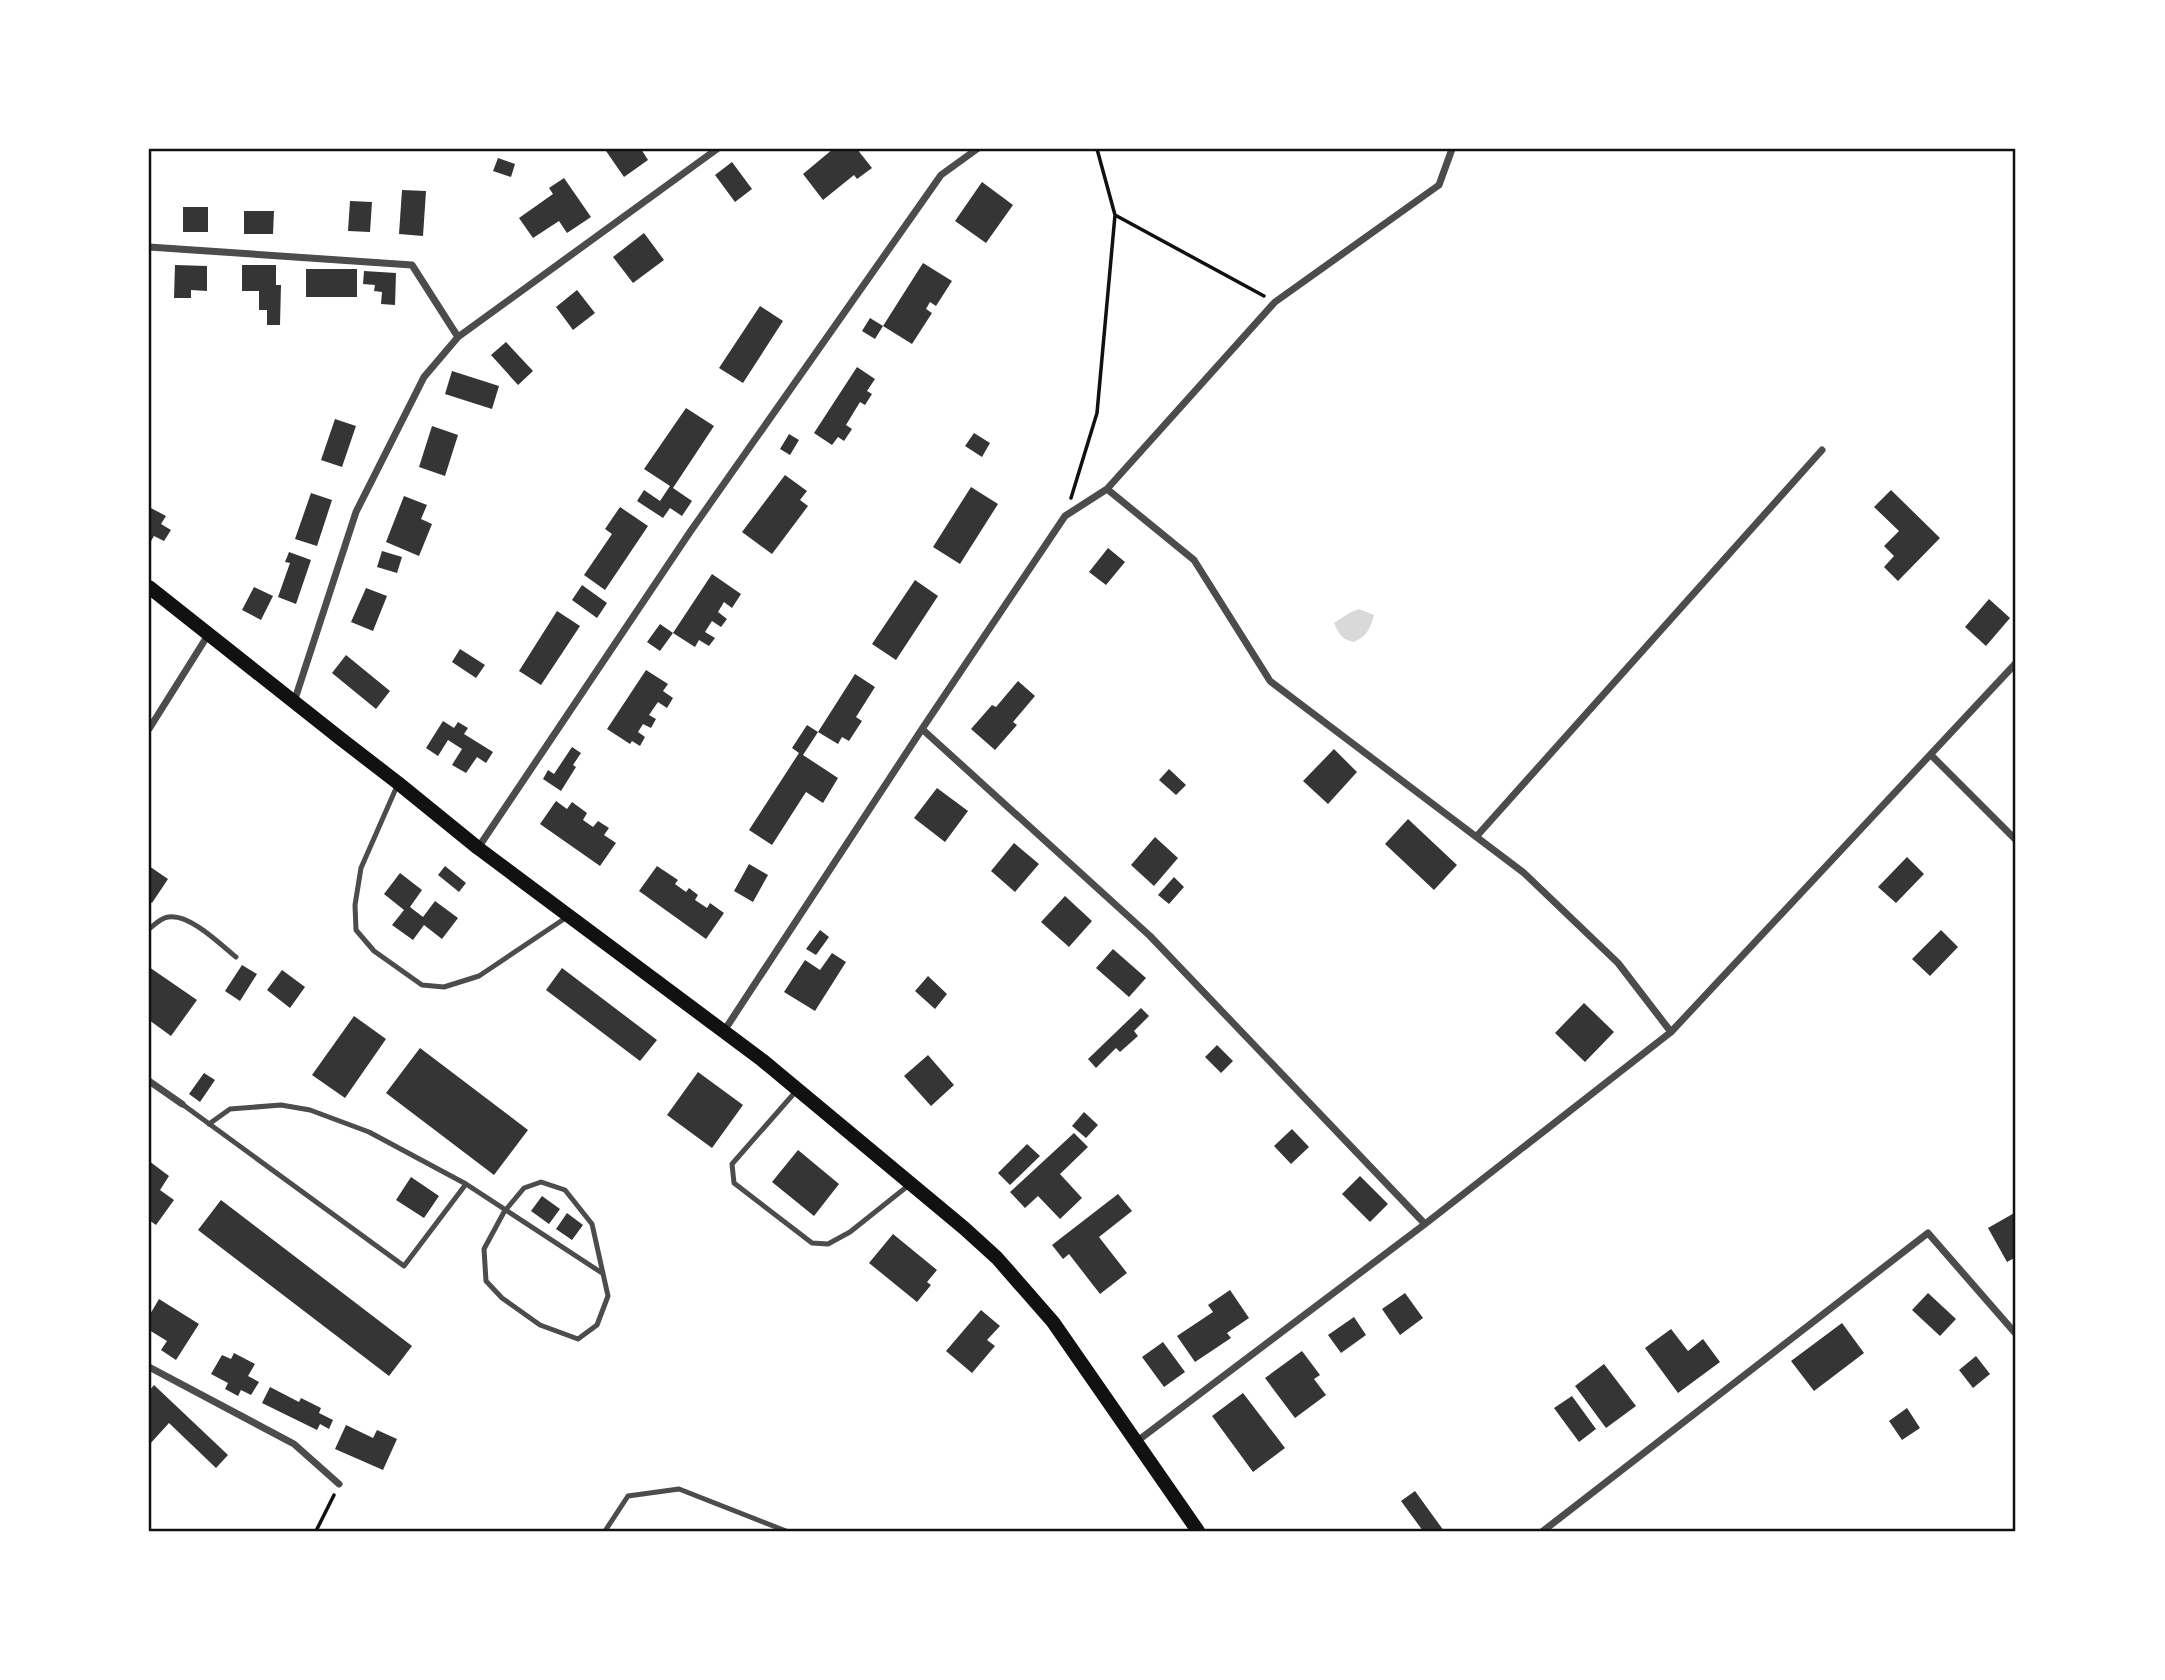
<svg xmlns="http://www.w3.org/2000/svg" width="2165" height="1680" viewBox="0 0 2165 1680" font-family="'Open Sans',sans-serif">
	<style>
		.water { fill: #d9d9d9 }
		.building { fill: #353535 }
		.lines { fill: none; stroke-linecap: round; stroke-linejoin: round }
		.path { stroke: #111; stroke-width: 3.5 }
		.service { stroke: #4c4c4c; stroke-width: 5 }
		.minor { stroke: #4c4c4c; stroke-width: 7 }
		.secondary { stroke: #111; stroke-width: 14 }
		.neatline { fill: none; stroke: #111; stroke-width: 2.5 }
	</style>
	<rect width="100%" height="100%" fill="#fff"/>
	<path class="water" d="M1359 609 1374 615C1370 629 1367 636 1354 642 1342 640 1339 634 1334 623L1351 612Z"/>
	<path class="building" d="M609 149H641L648 160 624 177 606 151Z
		M833 149H857L872 168 857 179 854 175 823 200 803 174Z
		M498 158 515 164 511 177 493 171Z
		M732 162 752 189 735 202 715 175Z
		M564 178 591 217 567 233 559 221 533 238 519 218 553 194 549 188Z
		M982 182 1013 205 986 243 955 221Z
		M402 190 426 191 423 236 399 234Z
		M350 201 372 202 370 232 348 231Z
		M183 207H208V232H183Z
		M244 211H274L273 234H244Z
		M644 233 664 260 633 283 613 257Z
		M923 263 952 281 936 306 930 302 926 309 932 313 912 344 883 326Z
		M175 265 207 266V291L191 290V298H174Z
		M242 265H276V285H281L280 325H267V310H259V291H242Z
		M306 269H357V297H306Z
		M364 271 396 273 395 305 381 304 382 292 374 291 375 285 363 284Z
		M577 290 595 313 573 330 556 307Z
		M760 306 783 321 743 383 719 368Z
		M870 318 883 326 875 339 862 331Z
		M506 342 533 371 518 385 491 355Z
		M857 367 875 379 867 391 872 394 865 405 860 402 846 425 852 429 844 441 838 437 832 445 814 433Z
		M452 371 499 386 492 409 445 394Z
		M686 408 714 426 673 488 692 501 682 516 670 508 663 518 637 501 644 490 660 501 670 486 644 469Z
		M335 419 356 426 342 467 321 460Z
		M432 426 458 435 445 476 419 467Z
		M974 433 990 443 982 457 965 446Z
		M789 434 799 440 790 455 780 449Z
		M785 475 807 491 800 500 808 506 772 554 742 532Z
		M971 487 998 504 960 564 933 547Z
		M1891 490 1940 538 1898 581 1884 567 1894 556 1884 546 1899 531 1874 507Z
		M311 493 332 500 317 546 295 539Z
		M404 496 427 505 421 519 432 524 419 556 386 542Z
		M149 507 166 516 161 524 171 530 164 541 154 536 151 541 149 540Z
		M620 507 648 526 605 590 584 575 612 534 605 529Z
		M1108 548 1125 562 1106 585 1089 572Z
		M382 551 402 557 397 573 377 567Z
		M289 552 311 560 296 604 278 597 290 563 285 562Z
		M712 574 741 594 732 608 724 602 718 612 727 619 721 627 712 621 705 632 715 638 709 646 699 640 695 647 673 633Z
		M915 580 938 596 896 660 872 644Z
		M582 585 607 603 597 618 572 600Z
		M254 587 273 596 261 620 242 610Z
		M366 588 387 596 373 631 351 622Z
		M1989 599 2010 618 1986 646 1965 627Z
		M557 611 580 626 541 685 519 671Z
		M660 624 673 633 660 651 647 642Z
		M460 649 485 665 476 678 452 662Z
		M346 655 390 691 376 709 332 673Z
		M646 670 668 684 663 691 673 698 667 708 658 702 649 715 656 719 651 728 643 724 638 732 645 737 640 746 632 741 630 744 607 729Z
		M855 674 875 687 856 717 862 721 849 741 842 737 838 744 818 732Z
		M1018 681 1035 696 1013 722 1017 725 995 750 971 729 992 705 996 707Z
		M443 721 454 728 458 722 468 728 464 734 493 752 486 763 477 757 466 773 452 765 462 749 448 740 438 756 426 748Z
		M807 725 818 732 803 755 838 778 823 803 806 792 772 845 749 830 799 753 792 748Z
		M572 747 581 753 573 765 576 767 561 791 543 779 548 770 554 774Z
		M1334 749 1357 772 1328 804 1303 781Z
		M1169 769 1186 785 1176 795 1159 780Z
		M937 788 968 811 945 842 914 818Z
		M556 801 567 809 572 802 587 813 583 820 593 827 598 821 609 828 604 835 616 843 600 866 540 824Z
		M1408 819 1457 865 1434 890 1385 844Z
		M1155 837 1178 858 1154 886 1131 865Z
		M1014 843 1039 864 1015 892 991 871Z
		M1907 857 1924 874 1896 903 1878 887Z
		M749 864 768 875 753 902 734 891Z
		M149 866 168 879 152 903 149 901Z
		M445 866 466 883 459 892 438 875Z
		M657 866 678 880 675 884 686 892 689 888 698 895 695 900 707 908 710 903 724 913 706 939 639 891Z
		M400 873 422 890 410 907 423 917 435 901 458 918 442 939 424 925 413 940 392 925 404 910 384 894Z
		M1174 877 1184 887 1169 904 1158 895Z
		M1065 896 1092 921 1069 947 1041 922Z
		M820 930 829 937 816 955 806 949Z
		M1941 930 1958 947 1930 976 1912 959Z
		M1113 949 1146 978 1129 997 1096 968Z
		M832 953 846 962 815 1011 784 992 805 960 820 970Z
		M242 965 257 974 240 1001 225 991Z
		M149 967 197 1000 171 1036 149 1020Z
		M562 968 657 1040 640 1061 546 990Z
		M282 970 305 987 290 1008 267 990Z
		M928 976 947 994 935 1009 915 991Z
		M1584 1003 1614 1032 1585 1062 1555 1033Z
		M1141 1008 1149 1016 1134 1031 1138 1036 1120 1052 1116 1048 1096 1068 1088 1059Z
		M354 1016 386 1039 345 1098 312 1075Z
		M1217 1045 1233 1061 1221 1073 1205 1057Z
		M420 1048 528 1130 494 1175 386 1093Z
		M928 1055 954 1085 931 1106 904 1076Z
		M698 1072 743 1105 712 1148 667 1115Z
		M204 1073 215 1080 200 1102 189 1094Z
		M1084 1112 1098 1125 1086 1138 1072 1126Z
		M1292 1129 1309 1147 1291 1164 1274 1146Z
		M1074 1133 1088 1147 1060 1174 1082 1198 1060 1219 1038 1196 1025 1208 1010 1192Z
		M1027 1144 1040 1156 1010 1185 998 1173Z
		M798 1150 839 1184 814 1216 772 1182Z
		M149 1161 169 1176 160 1190 174 1200 156 1225 149 1220Z
		M1360 1176 1388 1204 1370 1222 1342 1194Z
		M411 1177 439 1196 424 1218 396 1200Z
		M1118 1194 1132 1211 1099 1237 1127 1273 1100 1294 1069 1254 1063 1259 1052 1245Z
		M542 1196 560 1209 549 1224 531 1211Z
		M221 1200 412 1346 389 1376 198 1230Z
		M2016 1212V1257L2007 1262 1988 1228Z
		M567 1213 583 1225 572 1240 556 1229Z
		M893 1234 937 1270 927 1282 931 1285 917 1302 869 1263Z
		M1230 1290 1249 1318 1227 1333 1231 1338 1195 1362 1177 1336 1213 1312 1208 1305Z
		M1405 1293 1423 1318 1400 1335 1382 1309Z
		M1928 1293 1956 1319 1940 1336 1912 1310Z
		M159 1299 199 1324 176 1360 161 1350 167 1341 149 1330V1316Z
		M981 1310 1000 1326 987 1340 995 1346 972 1373 946 1351Z
		M1354 1317 1366 1335 1341 1353 1328 1335Z
		M1842 1323 1864 1353 1814 1391 1791 1361Z
		M1671 1329 1688 1351 1703 1339 1720 1362 1678 1393 1645 1348Z
		M1163 1342 1185 1372 1164 1387 1142 1357Z
		M1302 1351 1320 1375 1314 1379 1326 1395 1295 1418 1265 1378Z
		M234 1353 255 1364 248 1376 259 1382 251 1395 241 1390 238 1396 225 1389 228 1383 211 1374 222 1355 231 1359Z
		M1976 1356 1990 1374 1973 1388 1959 1370Z
		M1604 1364 1636 1406 1606 1428 1575 1386Z
		M154 1385 228 1455 216 1468 169 1423 149 1445V1391Z
		M270 1387 299 1402 301 1398 321 1408 319 1413 333 1420 329 1429 320 1424 317 1430 262 1403Z
		M1243 1393 1285 1448 1253 1472 1212 1416Z
		M1572 1396 1596 1429 1579 1442 1554 1408Z
		M1907 1408 1920 1428 1902 1440 1889 1421Z
		M346 1425 373 1438 377 1430 397 1439 383 1470 335 1449Z
		M1415 1491 1444 1531H1423L1401 1501Z"/>
	<g class="lines">
		<path class="path" d="M1115 215 1264 296
			M1071 498 1097 413 1115 215 1097 149
			M316 1531 334 1495"/>
		<path class="service" d="M397 786 361 868 355 905 356 930 374 951 422 985 444 987 479 976 567 917
			M149 929C154 925 161 918 168 917 189 913 220 944 236 957
			M797 1090 732 1164 734 1183 812 1243 828 1244 850 1232 909 1185
			M182 1104 404 1266 466 1184
			M209 1124 230 1109 281 1105 310 1110 369 1132 466 1184 602 1273
			M541 1182 565 1190 592 1224 608 1296 597 1325 578 1339 540 1325 502 1298 486 1281 484 1249 504 1212 524 1188Z
			M605 1531 628 1496 679 1489 786 1531"/>
		<path class="minor" d="M149 247 412 265 458 337
			M1107 489 1194 560 1270 681 1524 873 1618 963 1671 1032
			M294 702 356 512 424 377 458 337 717 149
			M149 729 208 635
			M922 729 1150 936 1425 1224
			M1931 755 2016 840
			M1476 837 1822 450
			M478 848 690 532 941 175 977 149
			M724 1031 922 729 1065 516 1107 489 1275 302 1439 185 1452 149
			M149 1081 182 1104
			M149 1367 294 1444 339 1484
			M1136 1442 1425 1224 1671 1032 2016 663
			M1543 1531 1928 1233 2016 1334"/>
		<path class="secondary" d="M149 587 341 739 398 783 478 848 762 1060 964 1228 997 1258 1053 1322 1198 1531"/>
	</g>
	<rect width="2165" height="1680" fill="none" stroke="#ffffff" stroke-width="301"/>
	<rect x="150" y="150" width="1864" height="1380" class="neatline"/>
</svg>
